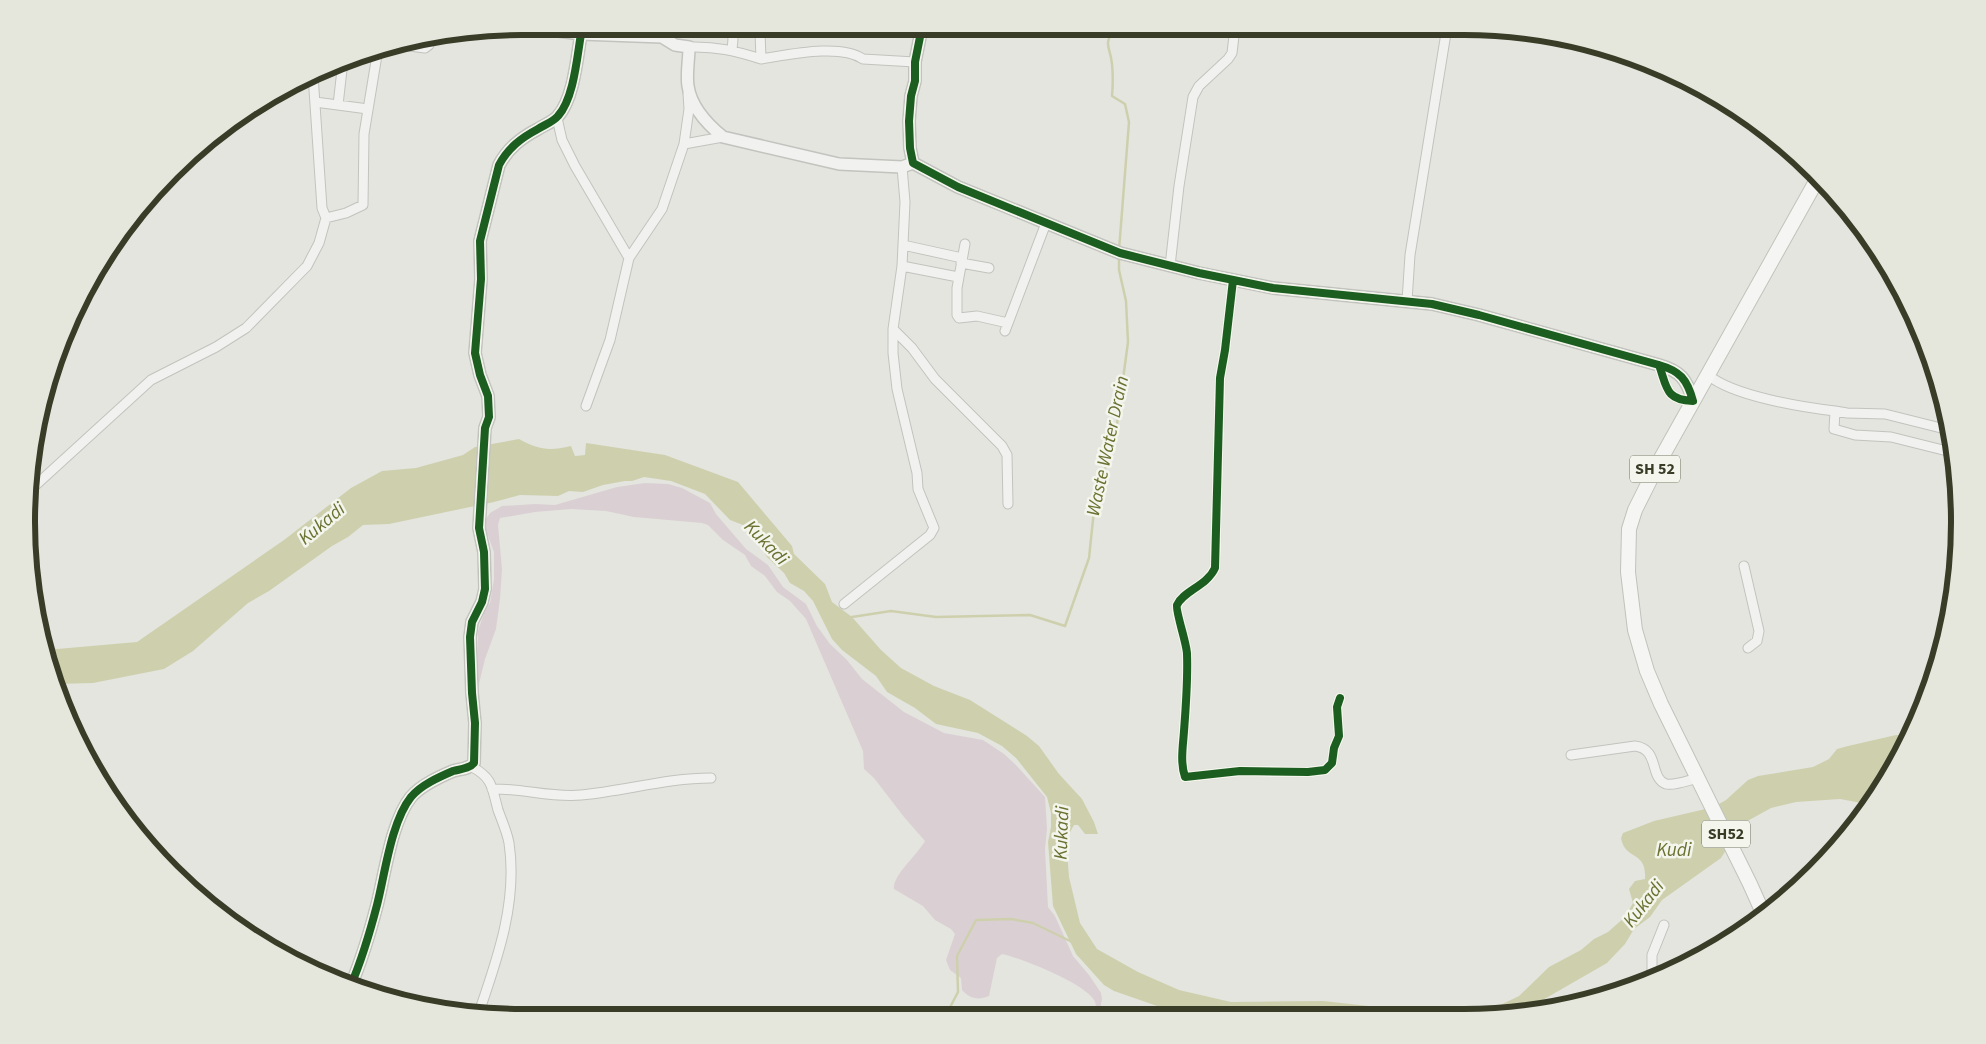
<svg xmlns="http://www.w3.org/2000/svg" width="1986" height="1044" viewBox="0 0 1986 1044" font-family="'Source Sans 3',sans-serif">
	<style>
		.green { fill: #dad0d4 }
		.water { fill: #ced0ad }
		.lines { fill: none; stroke-linecap: round; stroke-linejoin: round }
		.stream { stroke: #ced0ad; stroke-width: 2.5 }
		.minor-casing { stroke: #c2c3be; stroke-width: 11 }
		.tertiary-casing { stroke: #c2c3be; stroke-width: 14 }
		.primary-casing { stroke: #c1c2bb; stroke-width: 16 }
		.minor { stroke: #f1f1ef; stroke-width: 9 }
		.tertiary { stroke: #f1f1ef; stroke-width: 11 }
		.primary { stroke: #f5f5f3; stroke-width: 14 }
		.cycleway-casing { stroke: #f4f5ec; stroke-width: 11 }
		.cycleway { stroke: #1b5e20; stroke-width: 8 }
		.labels { text-anchor: middle; dominant-baseline: central; stroke-width: 5; stroke-linejoin: round; paint-order: stroke }
		.shield { fill: #f4f5ec; stroke: #717462; stroke-width: 1 }
		.shield-label { font-size: 16px; font-weight: bold; fill: #393d27 }
		.water-label { font-size: 19px; font-style: italic; fill: #6a7131; stroke: #f4f5ec }
		.rim { fill: none; stroke: #393d27; stroke-width: 6 }
	</style>
	<rect width="100%" height="100%" fill="#e4e5df"/>
	<path class="green" d="M645 483 668 484 682 488 710 503 716 514 746 549 768 565 783 587 806 604 817 626 830 644 847 660 862 679 904 712 944 733 983 740 1004 754 1015 764 1045 797 1047 829 1045 849 1048 907 1055 916 1073 956 1089 975 1101 993 1102 999 1099 1015H1093C1096 1010 1097 1005 1094 1000 1084 983 1021 958 1002 954L997 958 989 996C978 1001 969 998 962 990L961 978 950 970 946 960 955 934 951 929 935 920 923 906 894 889C892 876 918 854 925 841L904 817 874 778 864 769 863 751 806 619 790 601 777 592 765 576 751 566 745 555 723 540 708 525 702 523 634 517 606 511 571 509 535 512 500 518 498 525 502 569 500 599 496 629 485 659 478 688V631L484 613 490 603 494 579V552L485 528 486 519 490 513 502 506 535 504 555 505 617 487Z"/>
	<path class="water" d="M519 439C539 450 549 451 571 446L575 456 585 455 586 443 665 455 738 482 792 546 794 554 825 584 832 602 852 617 881 650 901 668 934 686 970 700 1027 736 1039 746 1059 774 1082 799 1094 822 1098 834H1085L1078 825H1074L1069 834 1067 851 1069 877 1080 923 1097 949 1138 972 1179 990 1231 1002 1323 1001 1414 1011 1492 1009 1519 996 1549 967 1581 950 1594 939 1608 932 1625 917 1633 903 1629 889 1635 881 1645 879C1647 850 1625 861 1621 838L1623 833 1654 821 1714 807 1726 800 1748 780 1758 776 1813 767 1829 759 1837 749 1848 746 1896 735 1911 736 1867 804 1840 799 1796 802 1771 808 1742 824 1721 858 1662 900 1650 917 1634 929 1625 944 1607 963 1520 1013 1183 1015 1114 991 1104 985 1076 954 1053 906 1048 842 1051 827V813L1047 797 1016 758 1002 746 978 733 936 724 915 708 887 692 876 676 842 650 832 639 813 601 804 591 790 583 784 573 767 557 758 541 743 525 730 520 705 494 671 481 644 477 632 481H625L603 485 583 492 569 491 558 496 520 495 494 502 389 524 363 525 348 537 332 546 269 591 248 603 193 651 164 669 93 683 56 684 43 647 57 649 137 642 284 540 351 488 382 471 416 468 463 455 475 447Z"/>
	<g class="lines">
		<path class="stream" d="M1116 27C1102 46 1110 44 1112 64 1113 74 1113 85 1112 96L1125 104 1129 122 1119 250
			M852 617 891 611 936 617 1030 615 1065 626 1089 558 1094 510 1117 424 1128 342 1126 301 1119 270V255
			M946 1015 958 992 957 956 976 920 1011 919 1033 923 1072 942"/>
		<defs>
			<path id="minor" d="M731 26 733 39 732 50
				M394 44 425 48 429 45 431 35
				M689 47C715 46 736 51 761 59L760 32 750 26
				M761 59C788 55 840 43 863 59L915 62
				M313 75 322 208 326 218
				M315 102 368 109
				M338 105 343 61
				M557 118 562 140 575 166 629 258 662 209 684 144 723 137
				M684 144 689 109 688 94
				M965 244 957 288V315L959 318 977 316 1008 323
				M903 245 962 258
				M961 263 989 268
				M902 266 958 277
				M1170 266 1179 186 1193 97 1199 86 1228 59 1232 53 1235 27
				M1233 280 1225 350 1220 378 1215 568C1207 586 1183 591 1177 605 1175 610 1187 644 1187 654 1188 680 1186 705 1184 731 1183 746 1180 762 1185 777L1240 771 1308 772 1325 770 1332 763 1334 748 1339 736 1337 707 1340 698
				M1407 301 1410 255 1447 27
				M893 329 912 348 935 379 1002 446 1007 455 1008 504
				M1005 331 1046 223
				M1659 365C1667 387 1665 400 1693 401
				M1708 375C1733 396 1801 407 1835 411L1834 429 1855 435 1891 437 1955 453
				M586 406 610 340 629 258
				M1835 411 1847 413 1885 414 1949 430
				M27 490 37 484 151 380 216 347 246 328 307 266 319 243 326 218 346 213 363 205 364 134 378 49
				M1744 566 1759 631 1757 641 1748 648
				M844 604 930 535 934 528 918 489 917 473 897 389 893 353V329L902 266 905 202 902 167
				M1571 755 1635 746C1660 749 1649 778 1666 784 1675 786 1689 780 1698 778
				M472 767C493 778 492 788 498 810 502 821 507 832 509 843 518 902 497 960 478 1015
				M492 789C522 788 551 798 581 795 625 791 667 778 711 778
				M1652 980V955L1664 925"/>
			<path id="tertiary" d="M521 26 581 34 662 37 675 45 689 47C689 60 686 74 688 86 691 107 707 124 723 137L839 164 902 167 913 163
				M920 27V37L915 62V81L911 96 909 121 910 148 913 163 958 187 1120 253 1199 273 1273 288 1432 304 1479 315 1659 365C1680 371 1687 379 1693 401
				M351 985C362 959 370 932 377 905 385 874 391 822 411 797 421 785 439 777 453 771 460 769 469 769 474 763L475 723 472 693 470 637 472 622 482 602 485 589 484 552 479 528 485 428 489 417 488 396 480 375 475 353 481 279 480 241 499 165C508 148 521 138 538 129 544 125 553 122 558 116 574 98 577 57 581 34"/>
			<path id="primary" d="M1763 913 1750 884 1661 704 1647 671 1635 630 1628 572 1629 529 1635 510 1659 462 1818 178"/>
		</defs>
		<use href="#minor" class="minor-casing"/>
		<use href="#tertiary" class="tertiary-casing"/>
		<use href="#primary" class="primary-casing"/>
		<use href="#minor" class="minor"/>
		<use href="#tertiary" class="tertiary"/>
		<use href="#primary" class="primary"/>
		<defs>
			<path id="cycleway" d="M920 27V37L915 62V81L911 96 909 121 910 148 913 163 958 187 1120 253 1199 273 1273 288 1432 304 1479 315 1659 365C1680 371 1687 379 1693 401 1665 400 1667 387 1659 365
				M1233 280 1225 350 1220 378 1215 568C1207 586 1183 591 1177 605 1175 610 1187 644 1187 654 1188 680 1186 705 1184 731 1183 746 1180 762 1185 777L1240 771 1308 772 1325 770 1332 763 1334 748 1339 736 1337 707 1340 698
				M351 985C362 959 370 932 377 905 385 874 391 822 411 797 421 785 439 777 453 771 460 769 469 769 474 763L475 723 472 693 470 637 472 622 482 602 485 589 484 552 479 528 485 428 489 417 488 396 480 375 475 353 481 279 480 241 499 165C508 148 521 138 538 129 544 125 553 122 558 116 574 98 577 57 581 34"/>
		</defs>
		<use href="#cycleway" class="cycleway-casing"/>
		<use href="#cycleway" class="cycleway"/>
	</g>
	<g class="labels">
		<g class="shield">
			<rect x="1630" y="455.5" width="50" height="27" rx="4"/>
			<rect x="1702" y="820.5" width="48" height="27" rx="4"/>
		</g>
		<g class="shield-label">
			<text x="1655" y="469">SH 52</text>
			<text x="1726" y="834">SH52</text>
		</g>
		<g class="water-label">
			<text transform="translate(1108 446) rotate(-78)">Waste Water Drain</text>
			<text transform="translate(322 524) rotate(-40)">Kukadi</text>
			<text transform="translate(766 543) rotate(46)">Kukadi</text>
			<text transform="translate(1062 833) rotate(-88)">Kukadi</text>
			<text x="1674" y="850">Kudi</text>
			<text transform="translate(1644 904) rotate(-52)">Kukadi</text>
		</g>
	</g>
	<path d="M0 0H1986V1044H0ZM522 35H1464A487 487 0 0 1 1951 522V522A487 487 0 0 1 1464 1009H522A487 487 0 0 1 35 522V522A487 487 0 0 1 522 35Z" fill="#e5e6dc" fill-rule="evenodd"/>
	<path class="rim" d="M522 35H1464A487 487 0 0 1 1951 522V522A487 487 0 0 1 1464 1009H522A487 487 0 0 1 35 522V522A487 487 0 0 1 522 35Z"/>
</svg>
